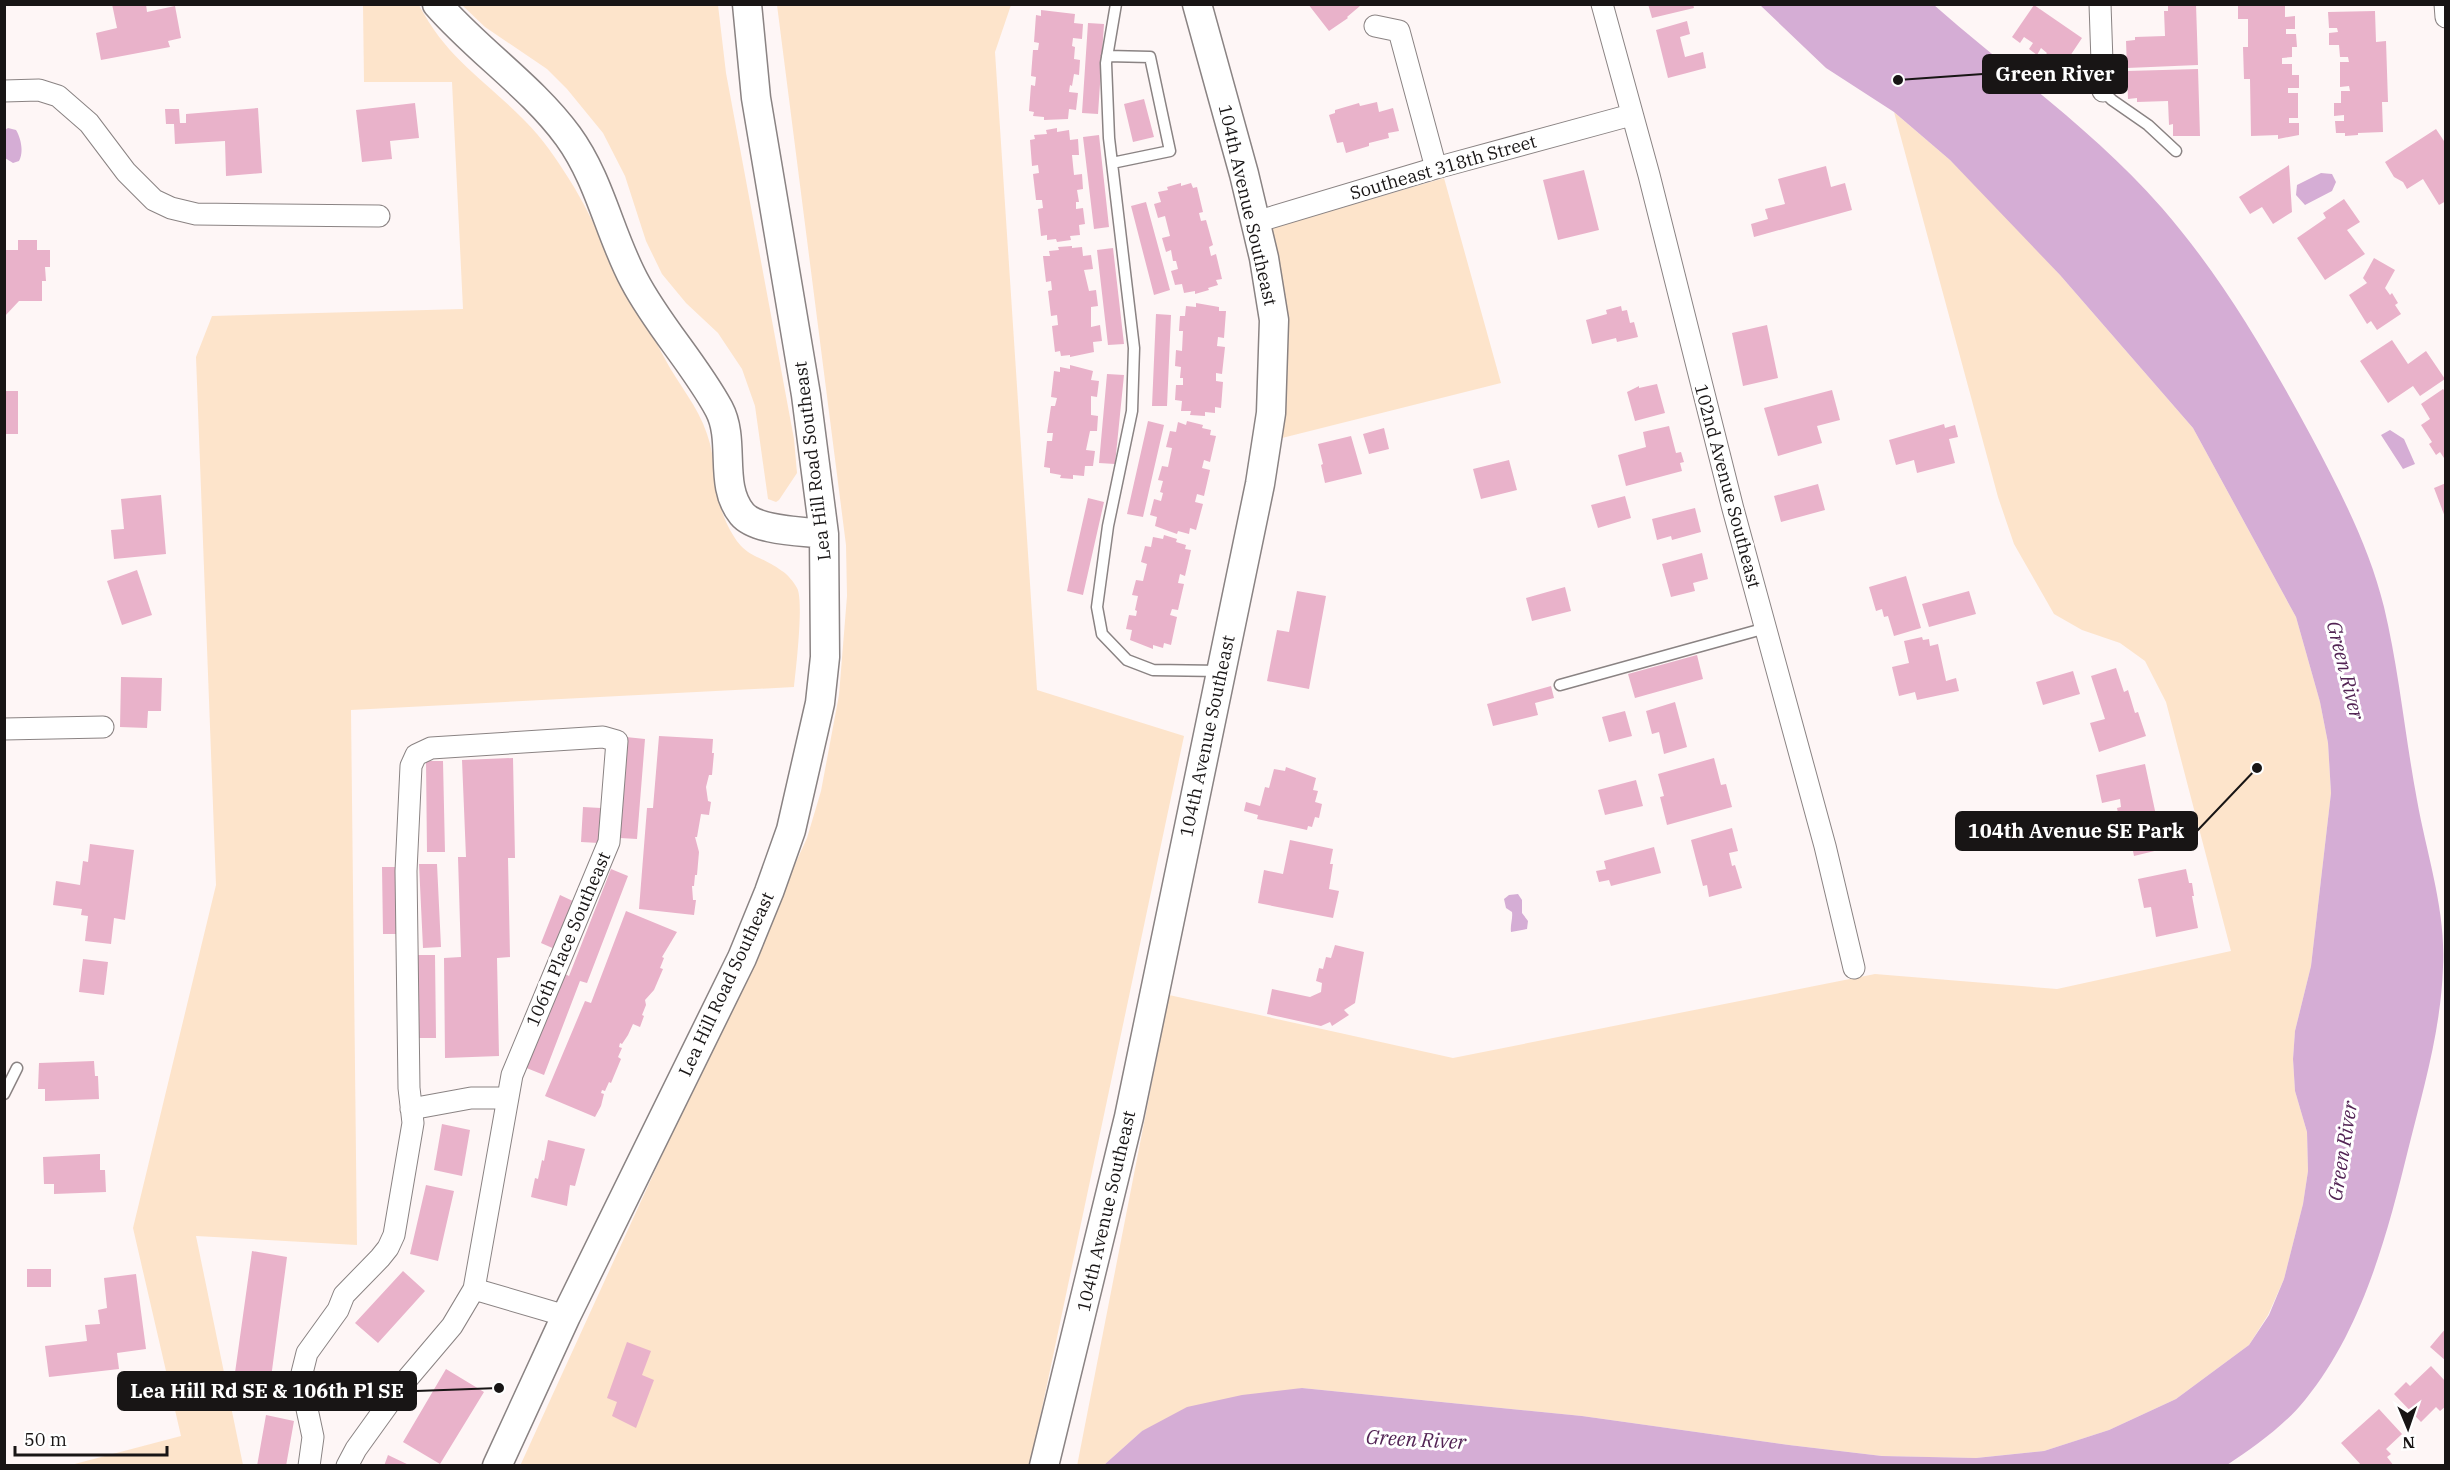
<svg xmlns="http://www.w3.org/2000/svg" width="2450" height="1470" viewBox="0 0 2450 1470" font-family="'IBM Plex Serif',serif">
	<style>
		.green { fill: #fde4cb }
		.water { fill: #d5add5 }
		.building { fill: #e9b2ca }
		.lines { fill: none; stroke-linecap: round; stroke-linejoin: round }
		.lane-casing { stroke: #8a8383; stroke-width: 13 }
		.street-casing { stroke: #8a8383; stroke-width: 23 }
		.secondary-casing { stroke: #8a8383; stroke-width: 31 }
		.lane { stroke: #fff; stroke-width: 10 }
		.street { stroke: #fff; stroke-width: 21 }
		.secondary { stroke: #fff; stroke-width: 28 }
		.labels { text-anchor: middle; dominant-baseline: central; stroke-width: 6; stroke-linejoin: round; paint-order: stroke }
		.street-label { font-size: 18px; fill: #181515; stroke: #fff }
		.water-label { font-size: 20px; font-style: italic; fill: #522354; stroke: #fff }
		.leader { fill: none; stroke: #181515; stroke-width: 2 }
		.callout-dot { fill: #181515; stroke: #fff; stroke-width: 2 }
		.callout { fill: #181515; stroke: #181515; stroke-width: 2 }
		.callout-label { font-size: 20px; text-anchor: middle; font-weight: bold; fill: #fff }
	</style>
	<rect width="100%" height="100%" fill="#fef6f6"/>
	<path class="green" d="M363 5H419C447 59 484 79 525 121 542 138 556 158 569 179 583 201 594 224 605 247 625 284 645 322 665 359 678 384 698 406 707 434 718 465 713 497 728 526 745 560 756 552 782 571 787 574 794 582 797 588 804 600 796 669 794 687L351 710 357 1245 196 1236 243 1465 67 1466 181 1436 133 1228 216 885 196 357 212 316 463 309 452 82H364Z
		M462 5H718L726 73 794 439 797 473 779 500 776 502 768 499 755 406 742 369 718 333 686 303 662 274 646 241 625 176 603 133 567 89 547 69 485 27Z
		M777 5H1011L995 52 1037 690 1184 736 1030 1465 520 1466 807 838 821 791 839 695 847 596 846 545Z
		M1894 112 1950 160 2005 215 2060 275 2193 428 2296 617 2320 702 2328 743 2331 793 2311 966 2295 1031 2293 1059 2295 1091 2307 1132 2308 1171 2303 1204 2284 1279 2268 1315 2249 1345 2176 1399 2109 1430 2044 1451 1976 1458 1882 1456 1789 1445 1582 1416 1302 1388 1142 1431 1104 1465 1077 1466 1169 995 1453 1058 1875 974 2057 989 2231 951 2166 702 2145 661 2120 643 2082 630 2054 614 2014 544 1998 497Z
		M1444 178 1501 383 1282 438 1286 339 1284 294 1272 228Z"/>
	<path class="water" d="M1760 5H1934C2010 72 2095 131 2162 208 2222 277 2268 356 2311 436 2340 491 2369 546 2384 607 2399 670 2405 736 2417 800 2427 856 2446 910 2443 967 2441 1030 2423 1090 2408 1150 2387 1236 2362 1330 2305 1400 2284 1426 2254 1447 2227 1465H1104L1142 1431 1187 1407 1242 1395 1302 1388 1582 1416 1789 1445 1882 1456 1976 1458 2044 1451 2109 1430 2176 1399 2249 1345 2269 1315 2284 1279 2303 1204 2308 1171 2307 1132 2295 1091 2293 1059 2295 1031 2311 966 2331 793 2328 743 2320 702 2296 617 2193 428 2060 275 1950 160 1894 112 1826 68Z
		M8 128 16 130C21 138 24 152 19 161L13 163 5 158V130Z
		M2321 173 2332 174 2336 182 2332 191 2305 205 2296 195 2297 185Z
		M2390 430 2404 439 2415 464 2403 469 2381 435Z
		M1518 894 1522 900V913L1528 921 1527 929 1511 932C1510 925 1513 919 1512 912L1506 908 1504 899 1509 895Z"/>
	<path class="building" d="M112 4H146L147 12 175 6 181 38 168 41 170 47 101 60 96 33 117 28Z
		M1308 4H1358L1360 6 1347 17 1348 18 1329 31Z
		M1648 4H1693L1694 8 1652 18Z
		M2168 4H2196L2198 65 2127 68 2126 41 2135 40V37L2165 36 2164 11H2168Z
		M2238 4 2285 5V17L2295 16V29H2286V34H2296L2297 47H2292V57L2282 58V64H2292V75H2299V88H2288V93H2298V118H2289V123H2299V135L2278 139V135L2251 136 2250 79H2244L2243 47H2248V19H2238Z
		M2034 5 2082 38 2060 71 2043 58 2047 53 2041 48 2037 55 2029 49 2033 43 2024 37 2020 43 2012 37Z
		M1041 10 1075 14 1074 23 1083 24 1082 39 1073 38 1072 46 1075 47 1074 59 1080 60 1079 75 1074 74 1072 86 1070 85 1069 92 1078 93 1076 110 1069 109 1068 119 1044 120V117L1033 116 1034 112 1029 111 1031 85 1035 86 1036 77 1031 76 1033 50H1038L1039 43 1034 42 1036 15 1041 16Z
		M2375 11 2376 42 2386 41 2388 102H2382L2383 132 2358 133V135L2345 136V133H2336L2335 121H2344V115L2334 116V103H2341V91H2350L2349 86 2340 87V62H2349L2348 57H2340L2339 45H2329V33L2338 32 2337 28H2329L2328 12Z
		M1687 21 1690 34 1680 37 1685 57 1703 52 1706 68 1668 78 1656 30Z
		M1088 23 1104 24 1098 114 1082 113Z
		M2198 69 2200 136H2173V124L2169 125 2168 101 2137 102V98L2128 99 2127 71Z
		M1144 99 1154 137 1133 142 1124 104Z
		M1377 102 1379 112 1393 108 1399 131 1388 133 1389 138 1369 143V146L1346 153 1343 142 1337 143 1329 115 1335 113V110L1359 103 1360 106Z
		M415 103 419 138 390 141 392 159 362 162 356 110Z
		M258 108 262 173 226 176 225 141 175 144 174 124H166L165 109H179L180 123H186V114Z
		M1057 128V132L1069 130 1070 140 1078 139 1079 155H1072L1074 175 1082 174 1083 189 1077 190 1079 202H1076V209L1083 208 1085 224 1079 225 1080 235 1070 236 1071 240 1057 242 1056 239 1047 240V235L1041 236 1038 209 1043 208 1042 200H1036L1033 174 1039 173 1038 165 1032 166 1030 140 1035 139 1034 135 1047 134 1046 130Z
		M2436 129 2446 144V201L2439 205 2423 179 2407 189 2403 182 2394 177 2385 162Z
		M1099 135 1109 227 1094 229 1083 137Z
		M2289 165 2292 212 2273 224 2262 207 2250 214 2239 197Z
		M1826 166 1831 187 1845 183 1852 210 1754 237 1751 224 1768 219 1765 209 1785 204 1778 179Z
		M1584 170 1599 230 1558 240 1543 180Z
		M1181 183V186L1191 183 1193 188 1197 187 1203 212 1199 213 1201 221 1206 220 1213 245 1209 247 1211 256 1216 254 1222 279 1216 280 1218 285 1208 288 1209 290 1195 294V291L1184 293 1182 284 1175 285 1171 271 1178 269 1176 261H1173L1171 250 1166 252 1162 238 1170 236 1165 216 1158 218 1154 204 1161 202 1158 192 1168 190 1167 187Z
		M2344 199 2360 222 2347 230 2365 254 2325 280 2297 238 2326 218 2323 213Z
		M1146 202 1170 290 1154 295 1131 206Z
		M18 240H37V250H50V267H45L46 281H42V301H19L4 317 6 250H18Z
		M1072 246V248L1082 247 1083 256 1091 255 1093 269 1084 270 1089 291 1096 290 1098 306 1091 307V327L1100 325 1102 341 1093 342 1094 352 1070 357V355L1061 356 1060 351 1055 352 1052 326 1058 325 1057 315 1051 316 1048 291 1052 290 1051 281 1046 282 1043 256H1050L1049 251 1059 250 1058 247Z
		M1113 248 1124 344 1108 345 1097 250Z
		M2374 258 2395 270 2385 288 2390 295 2392 293 2398 303 2395 305 2401 314 2377 330 2371 321 2367 324 2349 295 2367 283 2363 278Z
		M1196 303 1219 307V311H1226L1224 338 1218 337 1217 346 1225 347 1222 374 1216 373V381L1223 382 1221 408 1215 407V413L1205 412V416L1190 415 1191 411H1181L1182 401 1175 400 1176 385H1183V378H1180L1181 367 1175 366 1176 350 1182 351 1183 331H1179L1180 316H1185L1186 306 1196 307Z
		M1621 306 1622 311 1627 310 1630 323 1634 322 1638 337 1617 342 1616 338 1592 344 1586 320 1607 314 1606 310Z
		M1156 314 1171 315 1167 406H1152Z
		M1767 325 1778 378 1743 386 1732 333Z
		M2392 340 2408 364 2426 351 2445 379 2420 396 2413 386 2388 403 2360 361Z
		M1070 365 1093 371 1091 380 1099 381 1097 397 1091 396V415L1098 416 1097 431H1090L1086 450 1095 451 1093 466H1085L1084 476 1073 475V479L1060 478 1061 475 1050 473V468L1044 467 1047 441H1052L1053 433H1047L1051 406H1055L1057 398 1051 397 1054 371 1060 372V367L1070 369Z
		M1107 374 1124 375 1115 464 1099 463Z
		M1657 384 1665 413 1635 421 1627 392 1639 386V388Z
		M2443 389 2446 393V461L2440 452 2436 455 2429 444 2432 442 2421 425 2430 419 2421 404Z
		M1832 390 1840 420 1817 426 1822 443 1778 456 1764 408Z
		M4 391H18V434H4Z
		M1148 421 1164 425 1143 517 1127 514Z
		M1187 421 1203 425 1202 428 1211 430 1210 435 1216 436 1210 462 1204 460 1202 468 1210 470 1204 496 1197 494 1195 502 1203 504 1196 530 1190 528 1189 534 1178 531 1177 534 1155 526 1157 517 1150 515 1154 499 1161 501 1163 493 1160 492 1163 481 1158 480 1162 466 1168 467 1172 448 1166 447 1170 431 1176 432 1178 422 1186 425Z
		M1944 424 1945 428 1955 425 1958 437 1949 439 1955 463 1917 473 1914 460 1896 465 1889 440Z
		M1669 426 1676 453 1681 452 1684 462 1680 463 1682 471 1626 486 1618 455 1646 447 1643 432Z
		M1384 428 1389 449 1369 454 1363 434Z
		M1351 436 1362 474 1325 483 1321 465 1323 464 1318 444Z
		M1509 460 1517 490 1481 499 1473 469Z
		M2446 483V517H2445L2434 488Z
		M1818 484 1825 510 1781 522 1774 496Z
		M161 495 166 554 114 559 111 530 124 529 121 499Z
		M1625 496 1631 518 1598 528 1591 505Z
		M1088 498 1104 502 1083 595 1067 591Z
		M1695 508 1701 532 1672 540 1671 536 1657 540 1652 519Z
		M1164 535 1177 539 1176 542 1186 545 1185 549 1191 550 1185 576 1180 574 1178 583 1184 584 1178 610 1172 609 1170 615 1177 617 1171 645 1164 643 1163 648 1153 645V649L1130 640 1132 630 1126 629 1129 615 1136 616 1137 611 1135 610 1138 596 1132 595 1136 580 1143 581 1147 564 1141 562 1145 546 1151 547 1153 537 1163 539Z
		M1702 553 1708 579 1693 583 1695 591 1671 597 1662 564Z
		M137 570 152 615 122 625 107 581Z
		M1906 576 1921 628 1894 636 1888 616 1884 617 1882 609 1876 611 1869 587Z
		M1565 587 1571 611 1532 621 1526 598Z
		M1297 591 1326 596 1309 689 1267 681 1277 630 1289 632Z
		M1969 591 1976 614 1929 627 1922 604Z
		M1922 637 1923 640 1929 639 1930 646 1938 644 1946 681 1956 678 1959 691 1917 700 1915 692 1899 696 1892 667 1909 663 1904 641Z
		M1697 655 1703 679 1635 698 1628 674Z
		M2116 668 2124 692 2128 690 2135 713 2138 712 2146 736 2099 752 2090 723 2105 719 2091 676Z
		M2073 671 2080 694 2043 705 2036 682Z
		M121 677 162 678 161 711H148L147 728 120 727Z
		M1551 686 1554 698 1535 703 1538 715 1493 726 1487 704Z
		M1675 702 1687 747 1664 754 1659 732 1652 734 1646 711Z
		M1625 711 1632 736 1609 742 1602 717Z
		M659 736 713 739 712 753H714L712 775H709L706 787 708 801 711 802 709 815 701 814 697 837H695L699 852 697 875H695L694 886H692L693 900H696L694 915 639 909 647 808H653Z
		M626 737 645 739 637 839 620 838Z
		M513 758 515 858H508L510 957 497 958 499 1056 445 1058 444 958 461 957 458 857H466L462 760Z
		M1714 758 1721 785 1726 784 1732 807 1667 825 1660 797 1664 796 1658 774Z
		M426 761H443L445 852H427Z
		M2145 764 2157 820 2169 817 2175 846 2134 856 2130 837 2123 838 2117 808 2121 807 2120 799 2102 803 2096 775Z
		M1286 767 1316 778 1313 790 1318 791 1315 802 1322 804 1319 818 1315 817 1312 827 1308 826 1307 830 1257 819 1258 815 1244 811 1246 802 1260 806 1265 787 1269 788 1274 769 1285 771Z
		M1636 780 1643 806 1605 815 1598 790Z
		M583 807 601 808 599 843 581 842Z
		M1732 828 1738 851 1729 853 1732 866 1735 865 1742 888 1709 897 1707 885 1703 886 1691 840Z
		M1290 840 1333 849 1330 864H1333L1329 889 1339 891 1333 918 1258 903 1264 870 1283 874Z
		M90 844 134 850 125 920 114 918 111 944 85 941 88 916 81 915 82 909 53 905 56 881 80 885 83 861 88 862Z
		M1654 847 1661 873 1611 886 1609 880 1599 882 1596 871 1606 869 1604 861Z
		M419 864H437L441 947 423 948Z
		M382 867H400L401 934H383Z
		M611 869 628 876 587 983 580 981 544 1075 524 1067 563 973 569 976Z
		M2186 869 2189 883H2192L2194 896H2192L2198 928 2156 937 2151 907 2144 908 2138 879Z
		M560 895 575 902 557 950 541 943Z
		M626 911 677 932 662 957 664 958 660 968 663 969 654 990 645 1000 646 1005 642 1015 644 1016 640 1027 633 1024 628 1035 622 1044 620 1043 619 1047 622 1048 618 1057 621 1059 611 1083 609 1082 605 1091 602 1090 601 1093 604 1094 601 1106 595 1117 545 1096 585 1001 591 1003Z
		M1335 945 1364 952 1355 1003 1344 1010 1349 1015 1332 1026 1330 1022 1321 1026 1267 1014 1272 989 1310 997 1321 992 1322 983 1316 981 1319 968 1323 969 1326 957 1331 958Z
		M417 955H435L436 1038H418Z
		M83 959 108 962 104 995 79 992Z
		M94 1061 95 1076H98L99 1099 45 1101V1089H38L39 1063Z
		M442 1124 470 1130 462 1176 434 1170Z
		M548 1140 585 1149 575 1186 570 1185 567 1206 531 1197 535 1178 538 1179 542 1160 544 1161Z
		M100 1154V1170H105L106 1192 54 1194V1184H44L43 1157Z
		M426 1185 454 1191 438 1261 410 1254Z
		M252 1251 287 1257 269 1393 233 1387Z
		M27 1269H51V1287H27Z
		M403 1271 425 1291 378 1343 355 1323Z
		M136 1274 146 1349 117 1353 119 1369 49 1377 45 1346 87 1341 85 1325 100 1324 98 1310 107 1308 104 1278Z
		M2446 1328V1361L2430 1347Z
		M627 1342 651 1351 642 1375 654 1380 636 1428 612 1416 617 1402 607 1398Z
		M2431 1366 2446 1382V1406L2440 1411 2436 1407 2421 1422 2394 1394 2406 1382 2410 1386Z
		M446 1369 484 1392 440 1464 403 1442Z
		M2379 1409 2402 1434 2386 1449 2391 1454 2387 1457 2394 1466H2362L2341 1443Z
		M266 1415 294 1421 286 1466H257Z
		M388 1455 411 1466H384Z"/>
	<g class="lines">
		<defs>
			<path id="lane" d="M1116 4 1106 63 1109 138 1134 348 1132 411 1108 526 1097 607 1102 634 1127 660 1153 670 1221 671
				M1107 56 1150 57 1170 151 1112 163
				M2103 91 2112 100 2148 125 2176 151
				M1560 685 1766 628
				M4 1094 17 1068"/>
			<path id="street" d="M1602 4 1649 175 1733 509 1825 846 1854 968
				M2100 4 2103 91
				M2445 4 2446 17
				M1375 26 1399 31 1436 168
				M4 91 39 90 58 96 89 123 126 172 154 200 171 208 196 214 379 216
				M1256 222 1436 168 1631 115
				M4 729 103 727
				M411 1109 471 1098H508
				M474 1289 566 1316
				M309 1466 313 1437 304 1395 302 1373 307 1353 338 1310 344 1295 380 1258 388 1248 394 1235 413 1123 409 1088 406 871 411 766 416 755 431 748 603 737 617 741 609 842 512 1075 474 1289 452 1326 402 1385 356 1449 347 1466"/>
			<path id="secondary" d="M437 4C478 51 532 87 568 136 600 180 609 233 634 280 658 326 694 363 719 409 736 441 718 485 742 514 756 531 802 531 824 534
				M497 1466 566 1316 742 958 769 892 791 830 820 703 825 657 824 534 806 395 756 98 747 4
				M1044 1466 1129 1117 1260 484 1271 413 1274 320 1264 258 1244 174 1197 4"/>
		</defs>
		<use href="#lane" class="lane-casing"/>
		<use href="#street" class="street-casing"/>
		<use href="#secondary" class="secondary-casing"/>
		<use href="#lane" class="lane"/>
		<use href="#street" class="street"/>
		<use href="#secondary" class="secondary"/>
	</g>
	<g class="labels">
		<g class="street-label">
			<text transform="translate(1443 167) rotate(-16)">Southeast 318th Street</text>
			<text transform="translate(1248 205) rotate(77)">104th Avenue Southeast</text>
			<text transform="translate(812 461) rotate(-97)">Lea Hill Road Southeast</text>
			<text transform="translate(1728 486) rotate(75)">102nd Avenue Southeast</text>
			<text transform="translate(1207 736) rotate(-78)">104th Avenue Southeast</text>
			<text transform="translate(568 939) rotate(-67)">106th Place Southeast</text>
			<text transform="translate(726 984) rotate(-65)">Lea Hill Road Southeast</text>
			<text transform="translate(1106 1211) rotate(-77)">104th Avenue Southeast</text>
		</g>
		<g class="water-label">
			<text transform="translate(2346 670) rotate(76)">Green River</text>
			<text transform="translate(2342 1151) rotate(-81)">Green River</text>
			<text transform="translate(1416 1439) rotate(3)">Green River</text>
		</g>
	</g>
	<path class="leader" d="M1898 80L1983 74M2257 768L2197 831M499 1388L416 1391"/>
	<g class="callout-dot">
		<circle cx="1898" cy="80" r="6"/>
		<circle cx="2257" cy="768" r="6"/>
		<circle cx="499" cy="1388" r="6"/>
	</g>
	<g class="callout">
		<rect x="1983" y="55" width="144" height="38" rx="6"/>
		<rect x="1956" y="812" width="241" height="38" rx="6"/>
		<rect x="118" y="1372" width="298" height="38" rx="6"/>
	</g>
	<g class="callout-label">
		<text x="2055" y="81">Green River</text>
		<text x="2076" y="838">104th Avenue SE Park</text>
		<text x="267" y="1398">Lea Hill Rd SE &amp; 106th Pl SE</text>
	</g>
	<rect width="2450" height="1470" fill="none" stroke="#181515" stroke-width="12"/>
	<g transform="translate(2408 1428) rotate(178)" stroke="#ffffff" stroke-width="4.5" paint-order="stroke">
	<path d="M0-4.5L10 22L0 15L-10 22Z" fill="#181515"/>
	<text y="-9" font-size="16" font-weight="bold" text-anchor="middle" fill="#181515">N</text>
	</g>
	<path d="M15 1446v9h152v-9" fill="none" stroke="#181515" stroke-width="3"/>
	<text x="24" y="1446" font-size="18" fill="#181515" stroke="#ffffff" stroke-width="4.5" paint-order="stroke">50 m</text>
</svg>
